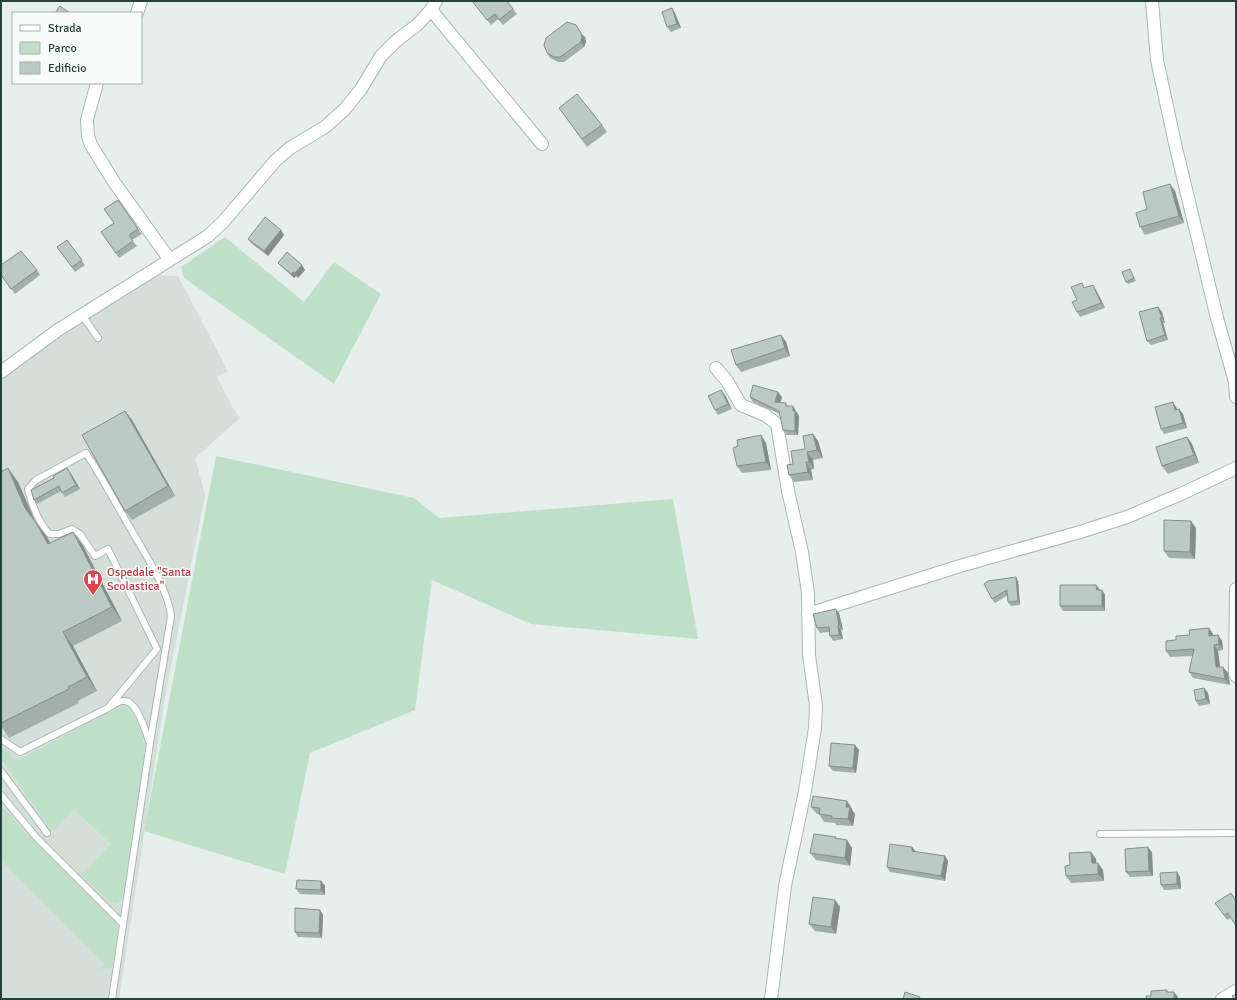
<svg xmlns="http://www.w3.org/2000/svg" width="1237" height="1000" viewBox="0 0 1237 1000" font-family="Signika,sans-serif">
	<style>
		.built { fill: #d4dfda }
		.green { fill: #bfe0c8 }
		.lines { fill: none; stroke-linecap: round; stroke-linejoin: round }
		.service-casing { stroke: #a8b8b2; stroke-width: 8 }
		.minor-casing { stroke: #a8b8b2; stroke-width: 14 }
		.service { stroke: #fff; stroke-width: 6 }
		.minor { stroke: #fff; stroke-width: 12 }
		.wall { fill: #a1aea9 }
		.shaded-wall { fill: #838d89 }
		.building { fill: #bbcac4; stroke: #838d89 }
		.labels { text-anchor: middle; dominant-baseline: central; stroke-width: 3.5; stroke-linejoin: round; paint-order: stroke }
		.health-label { font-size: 12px; fill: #be3a42; stroke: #f7fbf9; text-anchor: start }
	</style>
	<rect width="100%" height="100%" fill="#e6efeb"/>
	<path class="built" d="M157 275 178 276 228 371 217 377 233 408 240 418 195 458 205 495 165 697 119 999H1V378L96 312Z"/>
	<path class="green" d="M225 237 304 302 334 262 381 294 334 384 184 278 181 267Z
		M216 456 414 498 439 518 673 499 698 639 531 624 432 580 415 710 310 753 285 874 144 831Z
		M121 705C124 705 127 705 130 708 137 715 144 738 145 749L123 898 117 903 111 902 81 875 111 844 74 809 52 832 1 759V745L16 761Z
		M1 804C35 846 76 881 115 918L118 931 112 968 100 969 104 963 1 860Z"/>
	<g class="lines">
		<defs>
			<path id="service" d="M82 315 98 338
				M110 707C115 704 120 700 125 701 137 702 146 732 149 741
				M1 739 20 752 108 708 157 649 108 549 95 556 80 534 72 529 59 534H50C40 526 31 503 28 489L36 480 86 453C100 474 112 497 125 519 140 546 168 587 171 616L150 743 112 999
				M1 771 47 833
				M1 795 36 837 123 924
				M1100 834 1236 833"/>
			<path id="minor" d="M1152 1 1157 60 1176 148 1217 318 1235 382 1236 397
				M431 10 542 144
				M137 13 141 1
				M97 83 87 120 88 136 91 145 114 182 170 260
				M716 368 727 381 741 405 765 415 777 424 788 491 802 552 808 593 809 655 816 706 815 728 805 791 785 886 771 999
				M1 372 58 330 208 236 223 222 276 160 290 148 325 127 345 109 361 89 381 56 396 41 417 25 431 10 436 1
				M1236 589 1235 674 1236 676
				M808 614 960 566 1080 532 1127 517 1181 494 1236 468
				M1222 999 1236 991"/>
		</defs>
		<use href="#service" class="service-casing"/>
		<use href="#minor" class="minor-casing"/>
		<use href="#service" class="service"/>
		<use href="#minor" class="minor"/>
	</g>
	<path class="wall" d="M472 1 513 9 517 14 503 25 498 19 491 25Z
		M672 8 675 13 681 28 671 32 667 27Z
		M585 37 586 42 584 47 564 62H558L550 58 547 53Z
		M559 108 602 125 607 132 587 147Z
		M1175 191 1184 223 1145 235 1140 227 1147 209Z
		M118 200 142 234 132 240 137 246 119 258 101 232 114 223Z
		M284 235 268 256 252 244 248 239Z
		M67 240 85 265 75 272 57 247Z
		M278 263 305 270 298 278 296 276 294 278 282 267Z
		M1130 269 1136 281 1128 284 1126 282Z
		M37 270 40 275 15 294 1 275Z
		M1093 285 1096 290 1105 308 1080 317 1077 312V300L1085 287Z
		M1158 307 1162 312 1165 323H1163L1168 340 1151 345 1147 341Z
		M781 335 786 342 790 356 741 372 736 365Z
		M721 390 725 395 732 409 718 415 715 410Z
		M750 397H782L780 403 788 406 796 411V412L799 416 798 435H786L783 430 780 414 753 402Z
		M1173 402 1176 407 1177 409H1179L1183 414 1187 428 1164 434 1161 429Z
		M132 420 175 496 132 520 125 511Z
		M813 434 818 441 823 458 813 460 814 469 811 470 813 480 794 482 789 475 793 464 805 449Z
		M1187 437 1192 444 1199 463 1168 474 1162 466Z
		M766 443 771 470 742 473 737 466Z
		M1 472 18 482 35 520 47 537 50 543 73 532 83 546 122 621 73 646 97 691 78 701 79 703 9 738 1 726Z
		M70 472 80 489 65 497 61 491 37 504 34 500Z
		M1196 528 1195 559 1169 558 1164 551Z
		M1018 581 1020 605 1011 606 1008 602V595L995 603 992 599Z
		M1096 585 1100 590H1102L1105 595V611H1063L1060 606Z
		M836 609 839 613 843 630H841L843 639 833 641 830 636 829 632 820 633 817 628Z
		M1209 628 1213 634V635H1218L1222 641 1223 650 1218 651 1220 667 1228 673 1230 685 1193 678 1189 672 1193 656 1170 657 1166 651 1176 640Z
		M1204 688 1208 693 1210 704 1199 706 1196 701Z
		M855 745 859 750 856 773 833 771 829 766Z
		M847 801 852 809V810L855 814 853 826 836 825 835 823 824 822 819 814H817L811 807Z
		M912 847 916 852 945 856 948 861 945 881 890 872 887 867Z
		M852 848 850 866 816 860 810 853Z
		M1091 852 1096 859V863L1103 870 1104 881 1071 883 1066 876 1070 865Z
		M1152 852 1153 876 1130 877 1126 872Z
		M1177 872 1180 877 1181 889 1164 890 1161 885Z
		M321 881 325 886V895L300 894 296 889Z
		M1231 893V918L1227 920 1215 903Z
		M835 900 840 907 836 934 815 931 809 924Z
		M320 910 323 915 322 938 298 937 295 932Z"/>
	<path class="shaded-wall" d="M672 8 675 13 681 28 677 24Z
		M581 33 585 37 586 42 584 47 581 42Z
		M1170 184 1175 191 1184 223 1179 216Z
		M281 230 284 235 268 256 264 251Z
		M302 265 305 270 298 278 295 273Z
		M293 272 296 276 294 278 291 274Z
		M1093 285 1096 290 1105 308 1101 303Z
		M1158 307 1162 312 1165 323 1162 318Z
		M1160 318 1163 323 1168 340 1165 335Z
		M781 335 786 342 790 356 785 348Z
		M721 390 725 395 732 409 728 404Z
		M778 392 782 397 779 407 775 402Z
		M1173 402 1176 407 1179 415 1175 410Z
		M793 406 799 416 798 435 795 431 793 411Z
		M1179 409 1183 414 1187 428 1183 423Z
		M125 411 132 420 175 496 168 486Z
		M813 434 818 441 823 458 817 450Z
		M761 435 766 443 771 470 766 462Z
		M1187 437 1192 444 1199 463 1194 455Z
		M807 452 813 460 814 469 809 462Z
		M806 462 811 470 813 480 808 472Z
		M8 468 18 482 35 522 25 508Z
		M67 468 70 472 80 489 76 485Z
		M1191 521 1196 528 1195 559 1190 552Z
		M36 523 47 537 58 559 48 544Z
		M73 532 83 546 122 621 112 607Z
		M1016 577 1018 581 1020 605 1018 601Z
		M1096 585 1100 590H1097Z
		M1102 590 1105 595V611L1102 606Z
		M836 609 839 613 843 630 839 625Z
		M838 625 841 630 843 639 839 635Z
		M1209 628 1213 634 1214 642 1209 636Z
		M63 632 73 646 97 691 87 677Z
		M1218 635 1222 641 1223 650 1219 644Z
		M1214 645 1218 651 1221 674 1216 667Z
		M1223 667 1228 673 1230 685 1225 679Z
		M1204 688 1208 693 1210 704 1206 699Z
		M855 745 859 750 856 773 853 768Z
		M847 801 852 809V810L855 814 853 826 848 819 846 807Z
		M847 840 852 848 850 866 845 858Z
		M912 847 916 852 912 851Z
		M1148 847 1152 852 1153 876 1149 871Z
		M1091 852 1096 859 1097 871 1092 863Z
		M945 856 948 861 945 881 941 876Z
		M1098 863 1103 870 1104 881 1098 874Z
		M1177 872 1180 877 1181 889 1177 884Z
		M321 881 325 886V895L321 890Z
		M835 900 840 907 836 934 831 927Z
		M320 910 323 915 322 938 319 933Z
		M1174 992 1178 997V999H1174Z"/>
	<path class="building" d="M472 1H507L513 9 499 20 495 14 487 20Z
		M60 6 70 13H55Z
		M672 8 677 24 667 27 662 12Z
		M567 22 576 25 581 33 582 37 581 42 560 57H554L547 53 544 45 546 38Z
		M577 94 602 125 582 139 559 108Z
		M1170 184 1179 216 1140 227 1136 213 1147 209 1143 192Z
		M118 200 138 229 129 235 133 241 116 253 101 232 114 223 104 209Z
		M265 217 281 230 264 251 248 239Z
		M67 240 82 260 72 267 57 247Z
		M21 251 37 270 11 289 1 275V265Z
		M287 252 302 265 295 273 293 272 291 274 278 263Z
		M1130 269 1134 278 1126 282 1122 272Z
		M1082 283 1084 288 1093 285 1101 303 1077 312 1072 302 1077 300 1071 287Z
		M1158 307 1162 318H1160L1165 335 1147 341 1139 312Z
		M781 335 785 348 736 365 731 350Z
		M753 385 778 392 775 402 786 403V406H793V411H795V431L783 430 779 411 750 397Z
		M721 390 728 404 715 410 708 396Z
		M1173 402 1175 410 1179 409 1183 423 1161 429 1155 407Z
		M125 411 168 486 125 511 82 435Z
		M813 434 817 450 807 452 809 462H806L808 472 789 475 787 465 793 464 791 451 805 449 803 436Z
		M761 435 766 462 737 466 733 448 738 446 737 440Z
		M1187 437 1194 455 1162 466 1156 447Z
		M8 468 25 508 36 523 48 544 73 532 112 607 63 632 87 677 68 687 69 689 1 723V472Z
		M67 468 76 485 62 493 59 486 34 500 31 490 54 478 53 476Z
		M1164 520 1191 521 1190 552 1164 551Z
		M1016 577 1018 601 1008 602 1007 590 992 599 984 584 988 581Z
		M1060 585H1096L1097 590H1102V606H1060Z
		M836 609 839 625H838L839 635 830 636 829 627 817 628 813 614Z
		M1209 628V636L1218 635 1219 644 1214 645 1216 667H1223L1225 679 1189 672 1194 649 1166 651V641L1176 640V636L1190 635 1189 630Z
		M1204 688 1206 699 1196 701 1194 690Z
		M831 743 855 745 853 768 829 766Z
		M813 796 847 801 846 807H850L848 819 831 818 832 816 819 814 820 808 811 807Z
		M814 834 836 837 835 838 847 840 845 858 810 853Z
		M890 844 912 847V851L945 856 941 876 887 867Z
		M1148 847 1149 871 1126 872 1125 849Z
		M1091 852 1092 863H1098V874L1066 876 1065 866 1070 865 1069 853Z
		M1177 872V884L1161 885 1160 873Z
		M297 880 321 881V890L296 889Z
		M1231 893 1236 902V926L1228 913 1224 915 1215 903Z
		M813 897 835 900 831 927 809 924Z
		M295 908 320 910 319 933 295 932Z
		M1167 990V992H1174V999H1147L1146 996H1151V991Z
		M905 992 920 997 919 999H903Z
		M1236 994V999H1233H1234L1232 996Z"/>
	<defs>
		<symbol id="hospital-pin" viewBox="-11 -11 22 30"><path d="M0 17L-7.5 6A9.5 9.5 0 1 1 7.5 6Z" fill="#e0444e" stroke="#f7fbf9"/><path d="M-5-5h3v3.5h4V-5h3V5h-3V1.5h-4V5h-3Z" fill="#fff"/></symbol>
	</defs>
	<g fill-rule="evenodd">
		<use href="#hospital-pin" x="82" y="568" width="22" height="30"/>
	</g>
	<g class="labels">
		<g class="health-label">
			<text x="107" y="572">Ospedale "Santa<tspan x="107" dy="14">Scolastica"</tspan></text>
		</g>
	</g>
	<rect width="1237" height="1000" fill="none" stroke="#24423a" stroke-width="4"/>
	<rect x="12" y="12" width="130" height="72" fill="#f7fbf9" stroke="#a3b1ad"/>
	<rect x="20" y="25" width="20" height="6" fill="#ffffff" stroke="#a3b1ad"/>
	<text x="48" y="32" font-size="12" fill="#24423a">Strada</text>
	<rect x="20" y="42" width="20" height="12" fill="#bfe0c8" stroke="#a3b1ad"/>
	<text x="48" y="52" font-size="12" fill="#24423a">Parco</text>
	<rect x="20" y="62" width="20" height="12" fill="#bbcac4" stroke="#a3b1ad"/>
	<text x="48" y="72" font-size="12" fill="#24423a">Edificio</text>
</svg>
